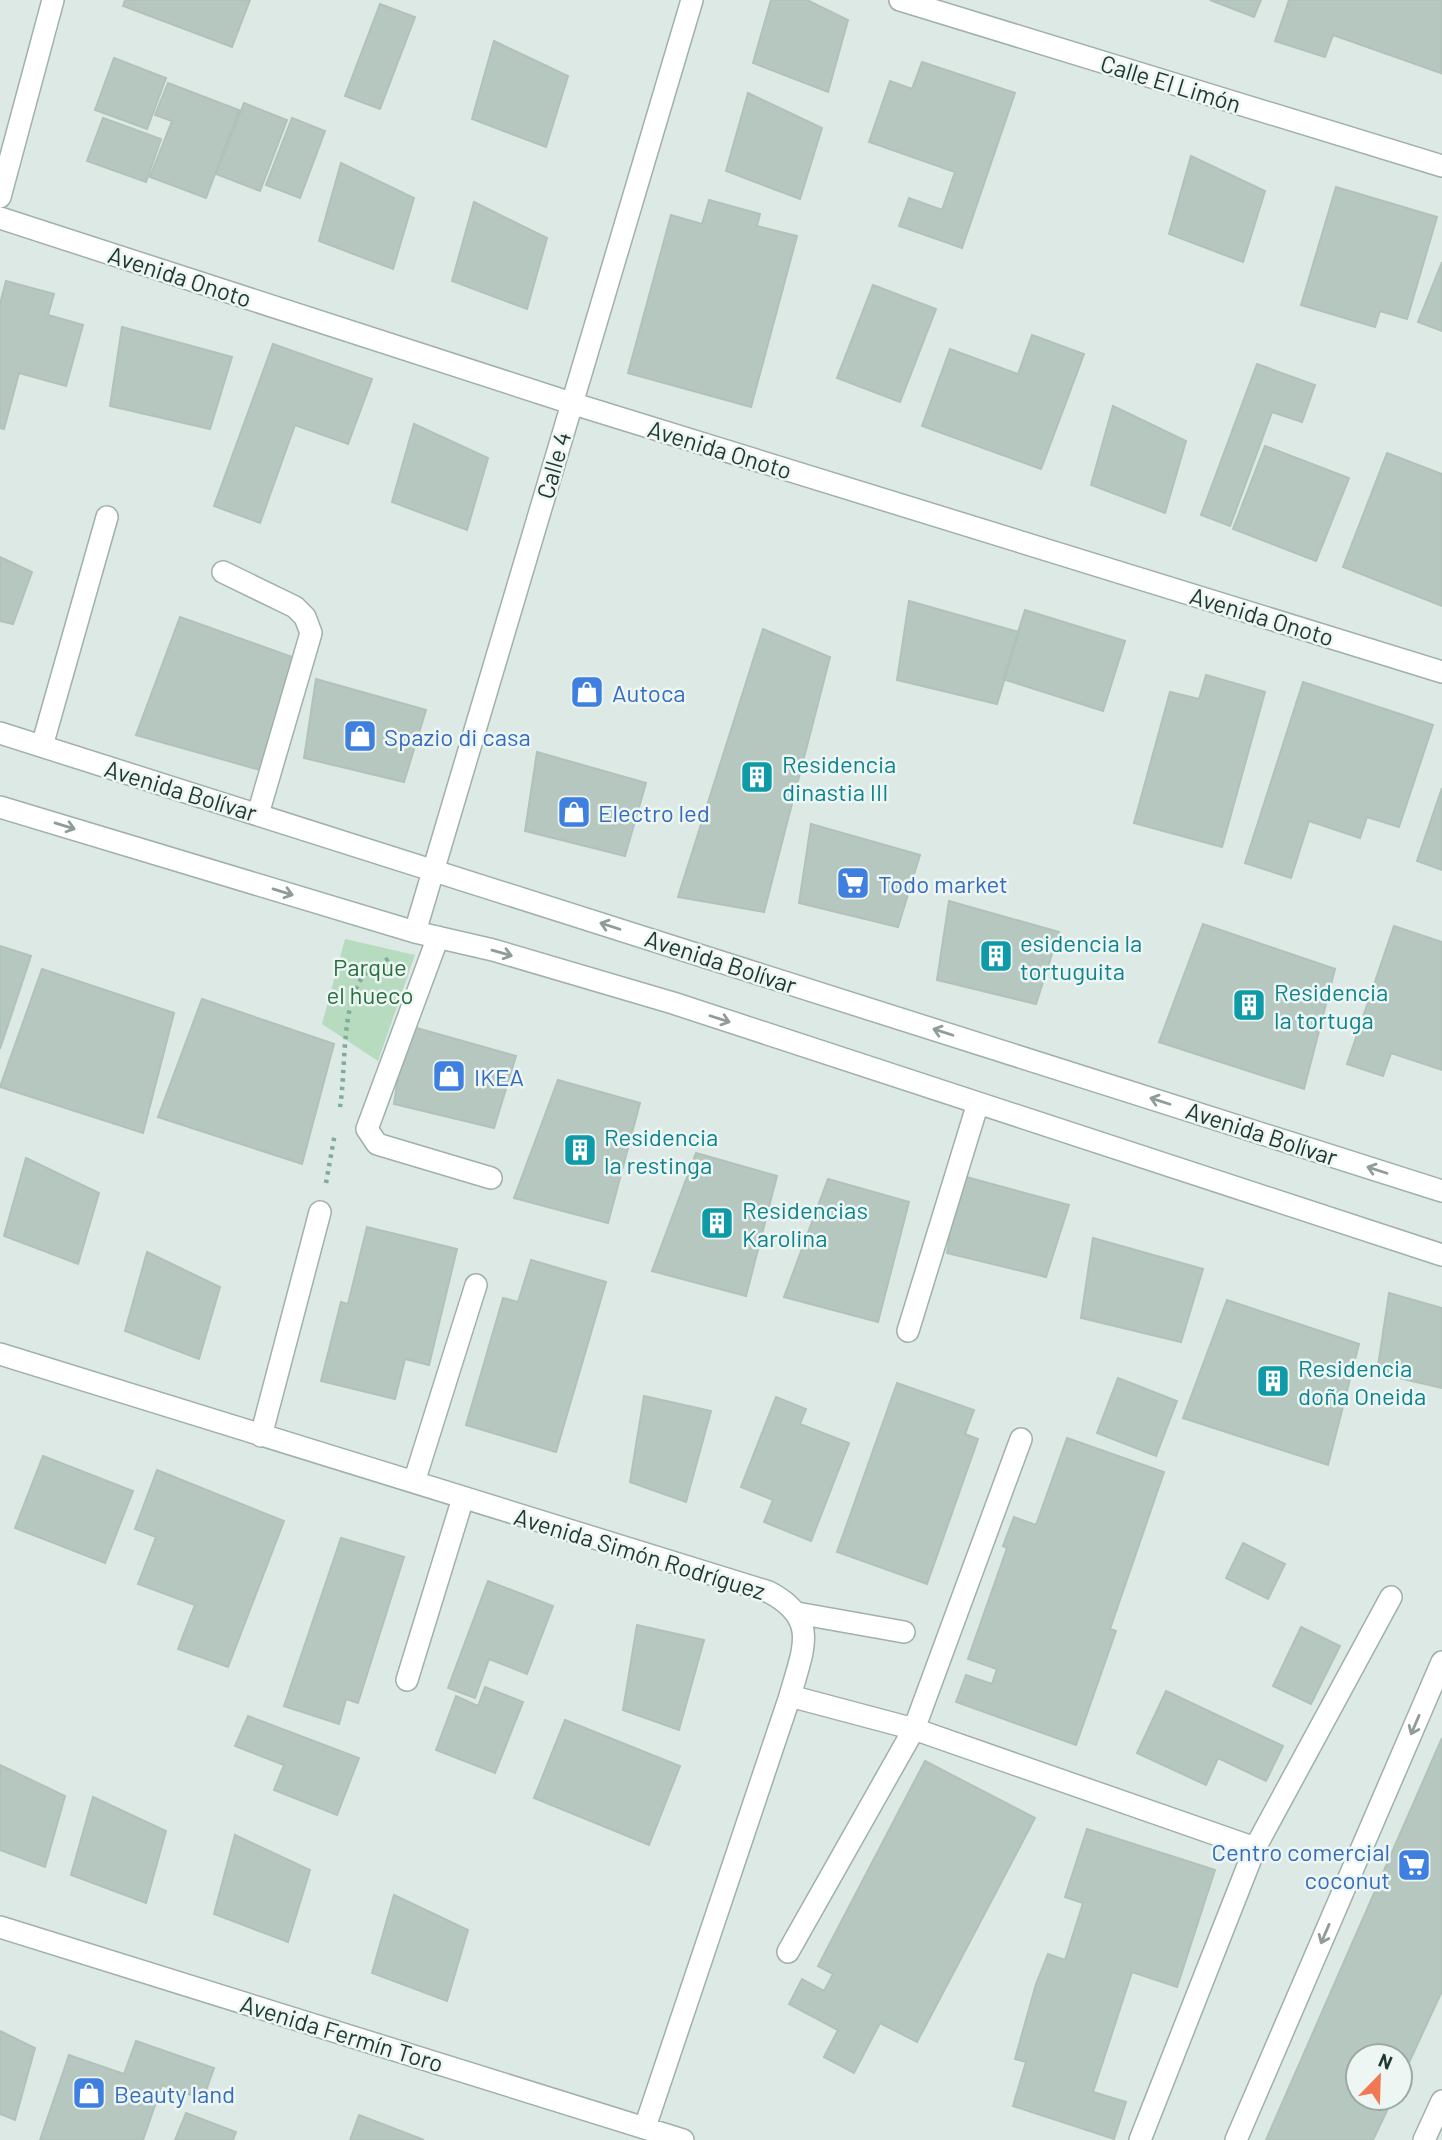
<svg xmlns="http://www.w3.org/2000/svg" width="1442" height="2140" viewBox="0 0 1442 2140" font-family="Barlow,sans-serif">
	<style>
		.green { fill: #b6dbbf }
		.building { fill: #b6c7bf; stroke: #b0c2ba; stroke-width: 2 }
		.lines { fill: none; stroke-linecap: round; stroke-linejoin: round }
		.minor-casing { stroke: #a0b0ab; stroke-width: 24 }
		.path { stroke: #7ead9d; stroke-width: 4.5; stroke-dasharray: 3.5 5; stroke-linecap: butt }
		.minor { stroke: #fff; stroke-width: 21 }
		.oneway { stroke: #8f9c98 }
		.labels { text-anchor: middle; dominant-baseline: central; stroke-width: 5; stroke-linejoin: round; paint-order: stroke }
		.street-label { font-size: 24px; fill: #1f3831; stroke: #edf6f2 }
		.shop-label { font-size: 24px; fill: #366cbe; stroke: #edf6f2; text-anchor: start }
		.culture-label { font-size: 24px; fill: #0d838f; stroke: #edf6f2; text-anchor: start }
		.park-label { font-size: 24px; fill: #2a6e43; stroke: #edf6f2 }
	</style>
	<rect width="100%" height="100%" fill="#dde9e4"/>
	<path class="green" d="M345 939 415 955 378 1061 322 1024Z"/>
	<path class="building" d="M125 0H250L232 47 123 6Z
		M771 0H807L848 20 828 92 753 63Z
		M1210 0H1261L1254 17Z
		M1289 0H1442L1441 73 1333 35 1325 57 1275 41Z
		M380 4 415 17 380 109 345 96Z
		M494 41 568 76 546 147 472 119Z
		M114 58 166 78 147 129 95 110Z
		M922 62 1015 93 962 248 899 226 909 198 942 210 955 172 869 142 890 81 912 89Z
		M168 83 239 110 206 198 150 177 172 121 155 115Z
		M748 93 822 128 800 199 726 171Z
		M244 103 287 120 260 191 216 174Z
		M103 118 161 139 146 182 87 161Z
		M292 118 325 131 300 198 266 185Z
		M1191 156 1265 191 1243 262 1169 234Z
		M341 163 414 198 393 269 319 241Z
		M1336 187 1437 217 1407 319 1380 311 1375 327 1301 305Z
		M709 200 760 214 757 226 797 236 751 407 628 373 671 215 702 224Z
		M474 202 547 238 527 309 452 281Z
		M1442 262V331L1418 322Z
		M6 281 54 294 48 315 83 325 66 386 19 373 4 429 0 428V304Z
		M873 285 936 309 900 402 837 378Z
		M122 327 232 357 210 429 110 406Z
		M1032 335 1084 354 1041 469 922 426 950 349 1018 374Z
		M273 344 372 379 348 444 295 425 260 523 214 506Z
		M1257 364 1315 385 1302 422 1272 412 1230 526 1201 515Z
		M1113 406 1186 441 1165 513 1091 485Z
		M414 424 488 458 467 530 392 502Z
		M1265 446 1349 478 1316 561 1233 529Z
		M1387 453 1442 474V606L1343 567Z
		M0 557 32 572 13 624 0 621Z
		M909 601 1019 632 997 704 897 680Z
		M1025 610 1125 641 1103 711 1003 679Z
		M180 617 298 659 260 770 136 735Z
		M763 629 830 657 764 912 678 897Z
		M1206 675 1265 692 1222 847 1134 823 1170 692 1199 699Z
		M316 679 426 710 404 782 304 758Z
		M1303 682 1433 725 1399 827 1367 817 1360 838 1309 821 1291 878 1245 863Z
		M537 752 646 783 625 856 525 831Z
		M1442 788V870L1417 861Z
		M811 824 920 855 898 927 799 903Z
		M949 901 1059 932 1036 1004 937 980Z
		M1203 924 1335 969 1304 1089 1159 1042Z
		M1394 926 1442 942V1070L1391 1053 1383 1076 1347 1064Z
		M0 946 31 956 0 1049Z
		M42 969 174 1013 143 1133 0 1087Z
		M202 999 334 1044 302 1164 158 1117Z
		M406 1025 516 1056 494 1128 394 1104Z
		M558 1080 640 1103 608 1223 514 1198Z
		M696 1153 777 1176 746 1296 652 1271Z
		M26 1158 99 1193 78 1264 4 1236Z
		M959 1175 1069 1205 1046 1277 947 1253Z
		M828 1179 909 1202 878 1322 784 1297Z
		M367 1227 457 1249 429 1365 405 1359 395 1399 321 1381 341 1302 348 1304Z
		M1093 1238 1203 1269 1181 1342 1081 1318Z
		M147 1252 220 1287 199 1359 125 1331Z
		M531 1260 606 1282 556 1452 466 1425 503 1298 518 1302Z
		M1389 1293 1442 1308V1388L1377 1373Z
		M1227 1300 1359 1344 1328 1465 1183 1418Z
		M1118 1378 1177 1401 1156 1456 1097 1433Z
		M897 1383 974 1410 965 1434 978 1439 927 1584 837 1552Z
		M644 1396 711 1411 686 1502 630 1482Z
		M776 1397 806 1409 800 1424 849 1443 811 1541 764 1522 773 1500 741 1487Z
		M1067 1438 1164 1472 1110 1629 1116 1631 1076 1745 956 1702 966 1675 992 1684 997 1669 968 1659 1007 1548 1003 1546 1014 1517 1036 1525Z
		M43 1456 133 1491 105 1563 15 1528Z
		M157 1470 284 1521 228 1667 178 1649 195 1605 138 1584 156 1537 135 1529Z
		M341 1538 404 1557 358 1703 346 1699 339 1724 284 1706Z
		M1243 1543 1285 1564 1268 1599 1226 1578Z
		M488 1581 553 1606 527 1674 489 1659 475 1698 448 1688Z
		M637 1625 704 1640 679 1730 623 1710Z
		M1301 1627 1340 1646 1311 1704 1273 1686Z
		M485 1687 523 1702 495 1773 436 1750 456 1696 478 1706Z
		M1166 1691 1283 1746 1266 1781 1218 1758 1206 1785 1137 1753Z
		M248 1716 359 1758 337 1815 274 1790 284 1765 235 1746Z
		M565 1720 680 1766 649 1845 534 1798Z
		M1442 1738V1991L1400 2082V2056H1358V2098H1393L1373 2140H1266Z
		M925 1761 1035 1818 917 2042 880 2023 854 2073 824 2057 838 2030 789 2004 802 1979 824 1991 833 1974 818 1966Z
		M0 1765 65 1796 45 1867 0 1850Z
		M93 1797 166 1831 146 1903 71 1875Z
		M1087 1829 1215 1870 1177 1987 1132 1972 1093 2092 1126 2102 1114 2139 1013 2106 1026 2062 1015 2059 1036 1984 1048 1954 1065 1960 1083 1903 1065 1897Z
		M235 1835 310 1870 288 1942 214 1914Z
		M394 1895 468 1930 447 2001 372 1973Z
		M0 2031 35 2048 15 2120 0 2114Z
		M136 2041 214 2068 203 2099 162 2085 143 2140H40L69 2055 124 2074Z
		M186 2113 236 2132 233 2140H175Z
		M359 2115 424 2140H350Z"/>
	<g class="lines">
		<defs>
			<path id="minor" d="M900 0 1442 166
				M0 197 53 0
				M0 218 571 403 1442 672
				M223 572 295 607 305 617 311 633 258 814
				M0 733 1442 1191
				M42 746 107 517
				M0 807 415 932 493 950 673 1003 1442 1255
				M415 932 692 0
				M438 937 367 1129 377 1144 491 1178
				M908 1331 978 1103
				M0 1354 769 1592C820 1619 803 1649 790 1696L645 2127
				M261 1436 320 1212
				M414 1482 476 1285
				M797 1613 904 1632
				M407 1680 463 1498
				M790 1696 914 1729 1255 1848
				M0 1927 683 2140
				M788 1952 914 1729 1021 1439
				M1140 2140 1255 1848 1391 1597
				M1236 2140 1442 1662
				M1424 2140 1442 2101"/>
		</defs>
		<use href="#minor" class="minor-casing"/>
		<path class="path" d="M340 1107C346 1070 341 1011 361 979 367 969 383 964 391 956
			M326 1183 335 1133"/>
		<use href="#minor" class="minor"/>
	</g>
	<defs><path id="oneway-shaft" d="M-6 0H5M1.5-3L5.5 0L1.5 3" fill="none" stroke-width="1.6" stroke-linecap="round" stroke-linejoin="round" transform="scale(1.75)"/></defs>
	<g class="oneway">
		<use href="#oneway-shaft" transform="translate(65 826) rotate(17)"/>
		<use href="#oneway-shaft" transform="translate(283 892) rotate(17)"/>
		<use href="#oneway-shaft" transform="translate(610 926) rotate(-162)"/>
		<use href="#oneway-shaft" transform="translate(502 953) rotate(16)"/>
		<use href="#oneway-shaft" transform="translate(720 1019) rotate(18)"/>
		<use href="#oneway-shaft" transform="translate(943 1032) rotate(-162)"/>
		<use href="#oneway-shaft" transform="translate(1160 1101) rotate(-162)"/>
		<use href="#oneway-shaft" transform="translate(1377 1170) rotate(-162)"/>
		<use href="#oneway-shaft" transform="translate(1415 1725) rotate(113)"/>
		<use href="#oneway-shaft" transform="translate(1325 1934) rotate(113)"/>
	</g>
	<defs>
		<symbol id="shop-square" viewBox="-11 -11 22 22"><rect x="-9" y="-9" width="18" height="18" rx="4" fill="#3f7fe0" stroke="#edf6f2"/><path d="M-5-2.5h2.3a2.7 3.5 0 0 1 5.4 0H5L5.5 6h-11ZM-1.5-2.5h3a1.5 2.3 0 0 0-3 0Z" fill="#fff"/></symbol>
		<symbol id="building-square" viewBox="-11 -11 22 22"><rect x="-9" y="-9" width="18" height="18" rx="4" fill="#0f9aa8" stroke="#edf6f2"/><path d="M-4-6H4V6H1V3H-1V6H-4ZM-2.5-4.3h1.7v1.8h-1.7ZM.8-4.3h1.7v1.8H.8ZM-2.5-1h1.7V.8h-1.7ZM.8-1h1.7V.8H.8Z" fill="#fff"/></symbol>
		<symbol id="supermarket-square" viewBox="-11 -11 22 22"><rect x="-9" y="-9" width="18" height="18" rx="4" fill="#3f7fe0" stroke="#edf6f2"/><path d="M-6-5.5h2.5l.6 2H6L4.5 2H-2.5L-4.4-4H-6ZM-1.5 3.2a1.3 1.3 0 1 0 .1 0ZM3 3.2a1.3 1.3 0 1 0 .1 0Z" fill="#fff"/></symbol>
	</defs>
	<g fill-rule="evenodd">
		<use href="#shop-square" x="568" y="673" width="38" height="38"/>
		<use href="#shop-square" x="341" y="717" width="38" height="38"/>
		<use href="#building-square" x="738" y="758" width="38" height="38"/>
		<use href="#shop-square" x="555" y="793" width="38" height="38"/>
		<use href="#supermarket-square" x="834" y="864" width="38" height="38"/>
		<use href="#building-square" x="977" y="937" width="38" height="38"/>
		<use href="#building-square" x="1230" y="986" width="38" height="38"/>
		<use href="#shop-square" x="430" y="1057" width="38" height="38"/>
		<use href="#building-square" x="561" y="1131" width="38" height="38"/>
		<use href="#building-square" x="698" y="1204" width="38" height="38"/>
		<use href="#building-square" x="1254" y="1362" width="38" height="38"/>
		<use href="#supermarket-square" x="1395" y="1846" width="38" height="38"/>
		<use href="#shop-square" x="70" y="2074" width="38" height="38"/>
	</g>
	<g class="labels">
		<g class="street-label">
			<text transform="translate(1171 83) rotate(17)">Calle El Limón</text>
			<text transform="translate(180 276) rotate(18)">Avenida Onoto</text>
			<text transform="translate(720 449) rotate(17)">Avenida Onoto</text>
			<text transform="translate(553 465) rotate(-74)">Calle 4</text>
			<text transform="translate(1262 616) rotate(17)">Avenida Onoto</text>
			<text transform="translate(181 790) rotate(17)">Avenida Bolívar</text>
			<text transform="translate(721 961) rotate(18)">Avenida Bolívar</text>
			<text transform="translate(1262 1133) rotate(18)">Avenida Bolívar</text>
			<text transform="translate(640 1553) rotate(17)">Avenida Simón Rodríguez</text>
			<text transform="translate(342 2033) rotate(17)">Avenida Fermín Toro</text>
		</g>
		<g class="shop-label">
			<text x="612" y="692">Autoca</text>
			<text x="384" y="736">Spazio di casa</text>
			<text x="598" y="812">Electro led</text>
			<text x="878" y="883">Todo market</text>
			<text x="474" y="1076">IKEA</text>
			<text x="1390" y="1851" text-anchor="end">Centro comercial<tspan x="1390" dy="28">coconut</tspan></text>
			<text x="114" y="2093">Beauty land</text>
		</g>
		<g class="culture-label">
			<text x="782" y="763">Residencia<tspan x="782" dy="28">dinastia III</tspan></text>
			<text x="1020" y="942">esidencia la<tspan x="1020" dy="28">tortuguita</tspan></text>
			<text x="1274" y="991">Residencia<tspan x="1274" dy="28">la tortuga</tspan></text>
			<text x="604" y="1136">Residencia<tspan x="604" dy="28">la restinga</tspan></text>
			<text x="742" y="1209">Residencias<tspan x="742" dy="28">Karolina</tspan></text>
			<text x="1298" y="1367">Residencia<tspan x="1298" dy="28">doña Oneida</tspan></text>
		</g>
		<g class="park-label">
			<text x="370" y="966">Parque<tspan x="370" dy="28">el hueco</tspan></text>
		</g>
	</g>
	<g transform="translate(1379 2077) rotate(23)"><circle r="33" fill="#edf6f2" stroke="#9baaa5" stroke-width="2"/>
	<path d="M0-5L12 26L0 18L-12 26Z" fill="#f17854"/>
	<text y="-10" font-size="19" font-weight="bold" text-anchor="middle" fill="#1f3831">N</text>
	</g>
</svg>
